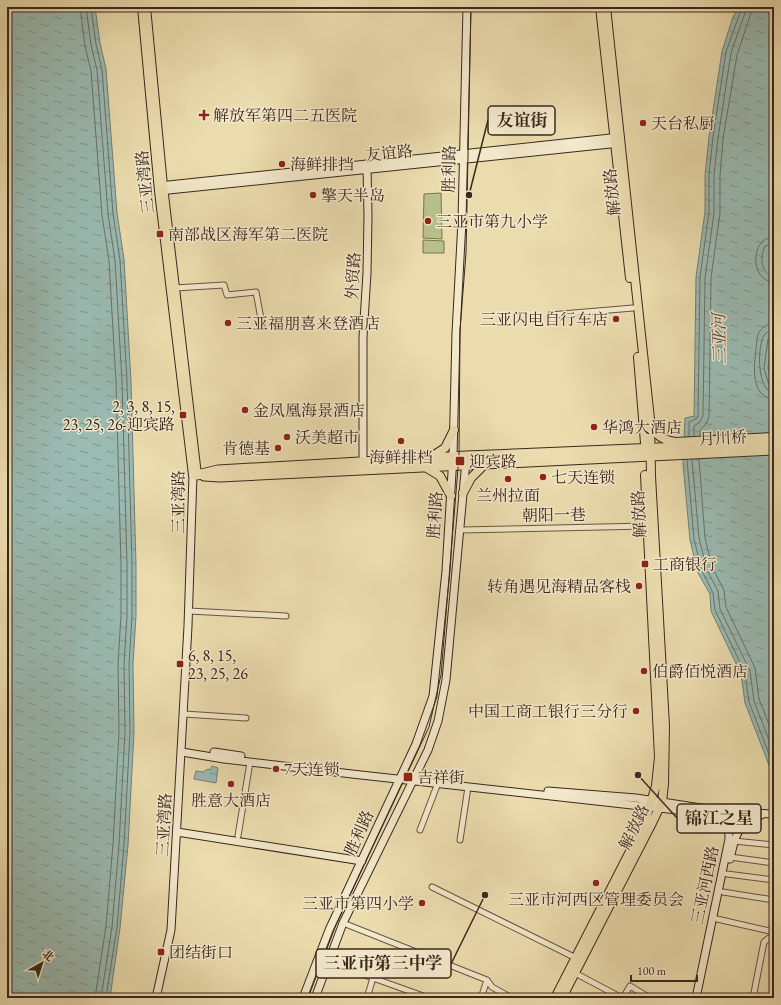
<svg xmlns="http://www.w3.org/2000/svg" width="781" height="1005" viewBox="0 0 781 1005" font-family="'EB Garamond','Noto Serif SC',serif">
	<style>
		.pitch { fill: #b7c08a; stroke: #7a7354 }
		.water { fill: url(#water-ripples); stroke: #747f76 }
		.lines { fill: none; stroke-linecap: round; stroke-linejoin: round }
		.shore { stroke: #6b7068; stroke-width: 1 }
		.street-casing { stroke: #685441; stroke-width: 7 }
		.secondary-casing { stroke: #3c261d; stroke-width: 9 }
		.primary-casing { stroke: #3c261d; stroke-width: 10 }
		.highway-casing { stroke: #3c261d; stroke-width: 11 }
		.street { stroke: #f2e8ca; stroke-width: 5 }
		.secondary { stroke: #f2e8ca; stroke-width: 7 }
		.primary { stroke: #ebdcae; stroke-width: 8 }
		.highway { stroke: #ebdcae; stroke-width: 9 }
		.tram { stroke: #3c261d; stroke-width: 1 }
		.poi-dot { fill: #8f2418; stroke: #f2e8ca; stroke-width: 1.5 }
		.labels { text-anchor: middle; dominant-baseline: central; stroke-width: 3; stroke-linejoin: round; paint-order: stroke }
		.poi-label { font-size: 16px; fill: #3c261d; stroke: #f2e8ca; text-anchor: start }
		.street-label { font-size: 16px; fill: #3c261d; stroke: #f2e8ca }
		.water-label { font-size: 17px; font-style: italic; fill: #544b42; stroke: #f2e8ca }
		.leader { fill: none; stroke: #3c261d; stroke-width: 1.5 }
		.callout-dot { fill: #3c261d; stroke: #f2e8ca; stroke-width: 1.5 }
		.callout { fill: #f2e8ca; stroke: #3c261d; stroke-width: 1.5 }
		.callout-label { font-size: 17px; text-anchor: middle; font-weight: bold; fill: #3c261d }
	</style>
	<defs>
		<pattern id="water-ripples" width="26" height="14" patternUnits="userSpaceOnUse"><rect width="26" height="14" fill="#9abab2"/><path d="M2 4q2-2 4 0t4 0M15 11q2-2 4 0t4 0" fill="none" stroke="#7f9790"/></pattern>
	</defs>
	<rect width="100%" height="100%" fill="#ebdcae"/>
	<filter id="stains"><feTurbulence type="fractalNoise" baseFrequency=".005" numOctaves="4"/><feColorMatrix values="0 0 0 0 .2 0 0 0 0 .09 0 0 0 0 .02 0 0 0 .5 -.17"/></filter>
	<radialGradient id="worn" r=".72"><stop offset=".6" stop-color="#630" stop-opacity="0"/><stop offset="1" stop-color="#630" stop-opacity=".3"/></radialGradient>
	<path class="pitch" d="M441 193 442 239 423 238 424 194Z
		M423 240 444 241V253H423Z"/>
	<path class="water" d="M7 7H95L100 43 106 69 117 213 124 259 131 381 136 565V616L133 664 134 732 128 845 120 928 110 998H7Z
		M739 7H774V244L771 257 774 284V325L768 368 774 392V778L745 703 741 674 711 611 710 594 698 573 690 540 683 464 685 418 694 416 696 277 705 212V175L709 137 722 51 733 17Z
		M212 766 218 768 216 783 194 779 196 771 203 772 208 769 210 770Z"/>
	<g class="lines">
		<path class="shore" d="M80 7 85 46 91 71 102 215 109 261 116 382 121 565V616L118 664 119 732 113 844 106 926 95 998
			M86 7 91 45 97 70 108 214 115 260 122 381 127 565V616L124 664 125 732 119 845 112 927 101 998
			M91 7 96 44 102 70 113 214 120 260 127 381 132 565V616L129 664 130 732 124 845 117 927 106 998
			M774 237C749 237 750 282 774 282
			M774 243 765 246C760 256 760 275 774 276
			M774 324C768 324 764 326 760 331 756 336 757 343 756 349 754 365 750 398 774 399
			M774 330C771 331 768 331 765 334 757 343 756 392 774 393
			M774 335 768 339 764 368 769 385 774 388
			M689 436V422L696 419 698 416 700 277 709 212V175L713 137 726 52 742 7
			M694 436V426L700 422 703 416 705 278 714 213V175L718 138 731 53 747 7
			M700 436V430L706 424 709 417 711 278 720 213V175L723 139 737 55 753 7
			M692 459 699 538 707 570 718 591 720 609 750 671 754 701 774 753
			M699 459 705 538 712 567 724 590 726 607 755 668 759 699 774 737
			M687 460 694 539 702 571 713 593 715 610 745 673 749 702 774 767"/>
		<defs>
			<path id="street" d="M175 288 224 285 227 295 256 292 262 324
				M550 315 633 308
				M461 530 647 526
				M189 611 286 616
				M184 714 246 718
				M420 830 438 783
				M238 836 250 762
				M460 840 468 787
				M734 841 774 845
				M730 857 774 863
				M727 874 774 880
				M432 887 576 958
				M723 892 774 900
				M717 919 774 932
				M343 923 487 980 492 987 512 998
				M328 962 429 998
				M575 973 622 998
				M367 998 373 978
				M481 998 487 980
				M623 998 630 986 650 998
				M753 998 764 942 769 938 774 937"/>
			<path id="secondary" d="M159 186 620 137
				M159 191 620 143
				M363 462V337L367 273 368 216 367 166
				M182 752 224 759 352 774 713 814C726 819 729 826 729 839L696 998
				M214 752 241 756
				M548 791 636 798 727 812 774 814
				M177 832 362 861
				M730 859C735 835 737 825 761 815
				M156 998 171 930 188 626 193 475
				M303 998 329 930 416 744 433 696 446 571 453 456 456 333 462 221 467 7
				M315 998 343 923 428 750 438 721 446 680 466 461"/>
			<path id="primary" d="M142 7 159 191 193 475H197L163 186 146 7
				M600 7 630 278
				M638 357 645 443
				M651 426C657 436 663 440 675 442L774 437
				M431 457 445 448 454 430
				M427 468 440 476 451 496
				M463 493 471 478 485 464
				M555 998 644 824 656 786 659 757 645 475
				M562 998 651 825 662 802 664 784 665 726 651 476 650 419 606 7"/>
			<path id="highway" d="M197 475 218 470 466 456 774 443
				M204 476 220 477 774 450"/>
		</defs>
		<use href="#street" class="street-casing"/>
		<use href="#secondary" class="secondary-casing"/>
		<use href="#primary" class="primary-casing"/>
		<use href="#highway" class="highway-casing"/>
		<use href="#street" class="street"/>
		<use href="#secondary" class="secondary"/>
		<use href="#primary" class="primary"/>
		<use href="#highway" class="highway"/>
		<path class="tram" d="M308 998 336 925 429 727 441 675 459 456 460 330 466 253 471 7"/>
	</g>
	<g class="poi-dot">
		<path d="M202 109h4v4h4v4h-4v4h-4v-4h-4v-4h4z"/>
		<circle cx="643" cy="123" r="4"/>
		<circle cx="282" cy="164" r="4"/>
		<circle cx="313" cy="195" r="4"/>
		<circle cx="428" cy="221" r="4"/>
		<rect x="156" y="230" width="8" height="8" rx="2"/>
		<circle cx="616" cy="319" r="4"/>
		<circle cx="228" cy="323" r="4"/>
		<circle cx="245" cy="410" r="4"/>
		<rect x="179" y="411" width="8" height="8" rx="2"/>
		<circle cx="594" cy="427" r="4"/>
		<circle cx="287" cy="437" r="4"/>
		<circle cx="401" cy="441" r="4"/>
		<circle cx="278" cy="448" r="4"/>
		<rect x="455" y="456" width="10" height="10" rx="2"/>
		<circle cx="543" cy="477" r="4"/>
		<circle cx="508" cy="479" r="4"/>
		<rect x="641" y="560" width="8" height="8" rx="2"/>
		<circle cx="639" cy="586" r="4"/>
		<rect x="176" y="660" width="8" height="8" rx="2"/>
		<circle cx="644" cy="671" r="4"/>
		<circle cx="636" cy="711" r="4"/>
		<circle cx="276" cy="769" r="4"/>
		<rect x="403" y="772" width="10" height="10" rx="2"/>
		<circle cx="231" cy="784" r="4"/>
		<circle cx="596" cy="883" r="4"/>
		<circle cx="422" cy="903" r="4"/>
		<rect x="157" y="948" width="8" height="8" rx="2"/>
	</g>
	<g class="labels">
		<g class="poi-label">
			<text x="213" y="115">解放军第四二五医院</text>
			<text x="651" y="123">天台私厨</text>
			<text x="290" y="164">海鲜排挡</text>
			<text x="321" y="195">擎天半岛</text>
			<text x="436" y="221">三亚市第九小学</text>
			<text x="168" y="234">南部战区海军第二医院</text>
			<text x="608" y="319" text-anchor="end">三亚闪电自行车店</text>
			<text x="236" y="323">三亚福朋喜来登酒店</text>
			<text x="175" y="406" text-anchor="end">2, 3, 8, 15,<tspan x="175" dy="18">23, 25, 26-迎宾路</tspan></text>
			<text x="253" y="410">金凤凰海景酒店</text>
			<text x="602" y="427">华鸿大酒店</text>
			<text x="295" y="437">沃美超市</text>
			<text x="270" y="448" text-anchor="end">肯德基</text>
			<text x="401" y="457" text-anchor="middle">海鲜排档</text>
			<text x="469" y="461">迎宾路</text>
			<text x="551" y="477">七天连锁</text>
			<text x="508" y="495" text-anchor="middle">兰州拉面</text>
			<text x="653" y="564">工商银行</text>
			<text x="631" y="586" text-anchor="end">转角遇见海精品客栈</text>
			<text x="188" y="655">6, 8, 15,<tspan x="188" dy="18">23, 25, 26</tspan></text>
			<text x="652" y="671">伯爵佰悦酒店</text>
			<text x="628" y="711" text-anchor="end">中国工商工银行三分行</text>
			<text x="284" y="769">7天连锁</text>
			<text x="417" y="777">吉祥街</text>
			<text x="231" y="800" text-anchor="middle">胜意大酒店</text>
			<text x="596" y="899" text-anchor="middle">三亚市河西区管理委员会</text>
			<text x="414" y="903" text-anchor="end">三亚市第四小学</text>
			<text x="169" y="952">团结街口</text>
		</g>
		<g class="street-label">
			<text transform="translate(389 153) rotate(-6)">友谊路</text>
			<text transform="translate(449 169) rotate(-89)">胜利路</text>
			<text transform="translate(145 182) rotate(-96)">三亚湾路</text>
			<text transform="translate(612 192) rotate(-96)">解放路</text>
			<text transform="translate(353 276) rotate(-87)">外贸路</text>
			<text transform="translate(723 438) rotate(-3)">月川桥</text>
			<text transform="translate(178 502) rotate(-90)">三亚湾路</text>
			<text transform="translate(639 514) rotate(-93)">解放路</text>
			<text transform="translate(435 515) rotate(-86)">胜利路</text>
			<text transform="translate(554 515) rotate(-1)">朝阳一巷</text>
			<text transform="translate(164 825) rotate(-87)">三亚湾路</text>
			<text transform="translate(634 827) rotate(-64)">解放路</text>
			<text transform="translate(359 833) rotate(-66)">胜利路</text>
			<text transform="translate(705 885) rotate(-78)">三亚河西路</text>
		</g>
		<g class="water-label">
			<text transform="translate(719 339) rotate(-91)">三亚河</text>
		</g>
	</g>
	<path class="leader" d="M469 195L488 120M638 775L677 818M485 895L451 964"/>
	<g class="callout-dot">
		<circle cx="469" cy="195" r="4"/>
		<circle cx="638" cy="775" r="4"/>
		<circle cx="485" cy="895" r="4"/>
	</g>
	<g class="callout">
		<rect x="488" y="106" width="67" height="29" rx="4"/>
		<rect x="677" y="804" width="84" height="29" rx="4"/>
		<rect x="316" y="949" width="135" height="29" rx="4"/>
	</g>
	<g class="callout-label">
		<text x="522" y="126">友谊街</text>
		<text x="719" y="824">锦江之星</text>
		<text x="383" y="969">三亚市第三中学</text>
	</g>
	<rect width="781" height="1005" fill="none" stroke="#ebdcae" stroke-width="24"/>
	<rect x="8" y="8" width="765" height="989" fill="none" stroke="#3c261d" stroke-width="2"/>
	<rect x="12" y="12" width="757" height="981" fill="none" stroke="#3c261d"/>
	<g transform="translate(42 963) rotate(39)" stroke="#f2e8ca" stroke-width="3" paint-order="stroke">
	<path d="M0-3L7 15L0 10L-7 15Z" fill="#3c261d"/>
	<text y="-6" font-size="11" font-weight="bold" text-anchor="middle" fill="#3c261d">北</text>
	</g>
	<path d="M631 975v6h66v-6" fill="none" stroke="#3c261d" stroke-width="2"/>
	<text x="637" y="975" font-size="12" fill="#3c261d" stroke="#f2e8ca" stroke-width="3" paint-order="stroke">100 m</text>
	<rect width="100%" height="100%" filter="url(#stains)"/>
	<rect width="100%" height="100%" fill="url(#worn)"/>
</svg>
